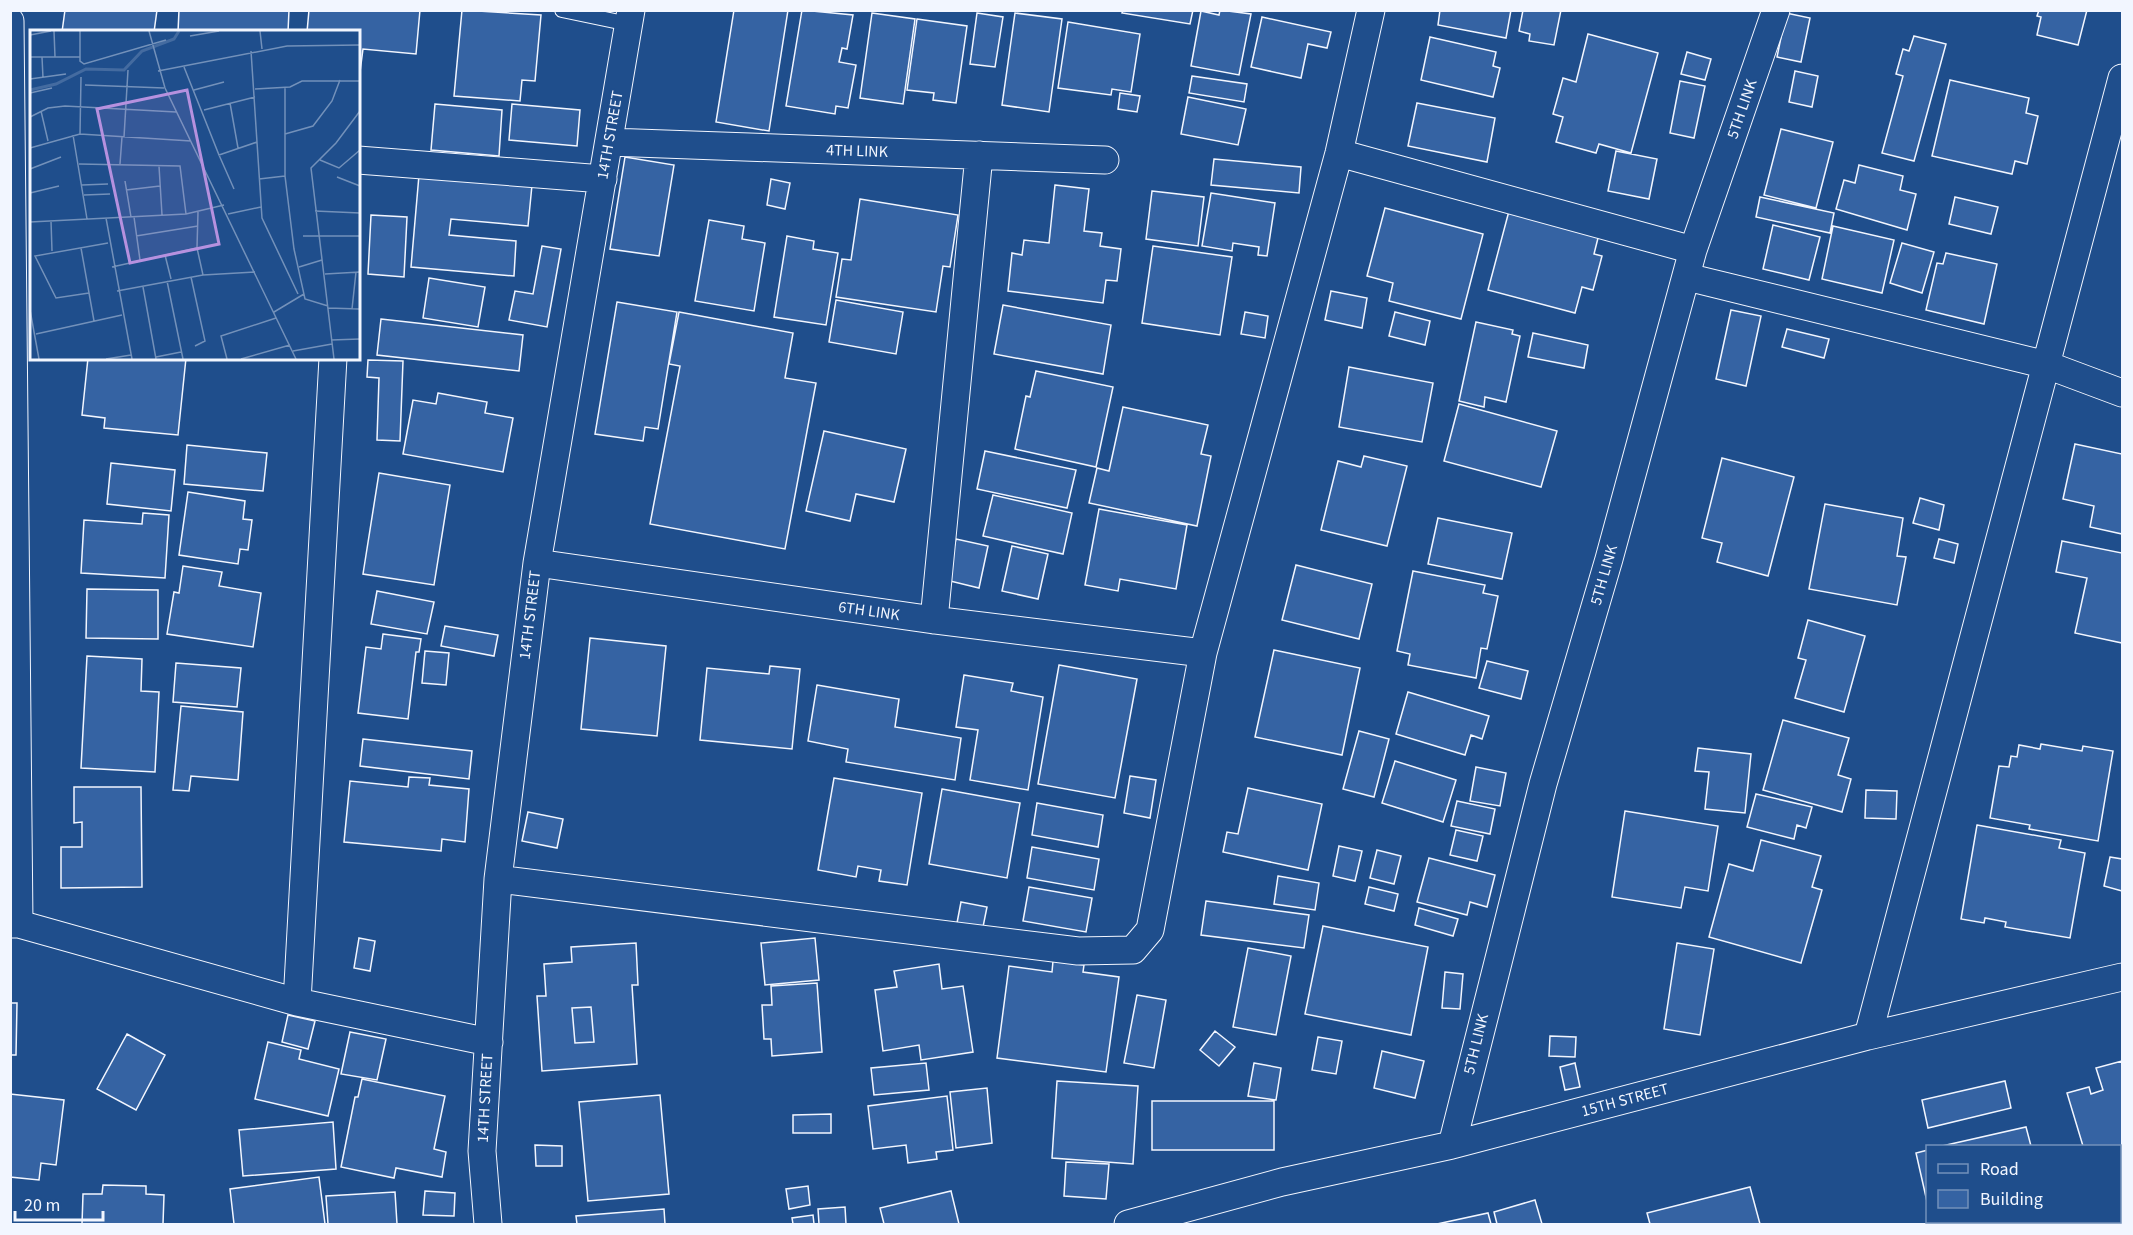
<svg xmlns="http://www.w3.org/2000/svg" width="2133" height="1235" viewBox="0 0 2133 1235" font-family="'Source Sans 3',sans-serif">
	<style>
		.building { fill: #3563a3; stroke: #f2f6ff; stroke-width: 1.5; fill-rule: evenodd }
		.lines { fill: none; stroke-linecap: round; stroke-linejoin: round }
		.lane-casing { stroke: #f2f6ff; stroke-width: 16 }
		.street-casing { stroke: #f2f6ff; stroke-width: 29 }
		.lane { stroke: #1f4e8c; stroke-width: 14 }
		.street { stroke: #1f4e8c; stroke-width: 27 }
		.labels { text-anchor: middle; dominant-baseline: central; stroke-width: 4.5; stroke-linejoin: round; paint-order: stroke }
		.street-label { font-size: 16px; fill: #f2f6ff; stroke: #1f4e8c }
		.inset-river { fill: none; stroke: #446ba0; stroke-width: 3 }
		.inset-road { fill: none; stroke: #7391ba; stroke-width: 1.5 }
		.view { fill: #b691df; fill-opacity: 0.15; stroke: #b691df; stroke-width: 3 }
		.inset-edge { fill: none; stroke: #f2f6ff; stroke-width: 3 }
	</style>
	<rect width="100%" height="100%" fill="#1f4e8c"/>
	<path class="building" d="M65 10H157L154 32H62Z
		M179 10H289L288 32H178Z
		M309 10H420L416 54 363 49 358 87V32H307Z
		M462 10 541 15 535 81 522 80 520 101 454 96Z
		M734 10H788L769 131 716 122Z
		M802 10 853 15 847 49 842 48 839 62 856 65 848 108 836 106 835 114 786 106Z
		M1123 10H1193L1190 24 1122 13Z
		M1220 10 1251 14 1239 75 1191 66 1201 11 1219 15Z
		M1440 10H1511L1506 38 1438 25Z
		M1523 10H1561L1554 45 1529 41 1530 34 1519 31Z
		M2039 10H2087L2078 45 2037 35 2041 17 2037 16Z
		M872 13 915 19 903 104 860 98Z
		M977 13 1003 17 995 67 970 64Z
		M1015 13 1062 19 1049 112 1002 105Z
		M1786 13 1810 18 1801 62 1777 57Z
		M1262 17 1331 32 1327 48 1308 44 1301 78 1251 67Z
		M917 19 967 26 956 103 933 100 934 93 907 90Z
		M1068 22 1140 34 1131 92 1112 89 1111 95 1058 88Z
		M1588 34 1658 53 1631 153 1599 144 1596 153 1556 142 1563 117 1553 114 1563 78 1576 82Z
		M1914 36 1946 44 1914 161 1882 153 1903 76 1896 74 1903 49 1909 51Z
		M1430 37 1496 52 1493 66 1500 68 1493 97 1421 80Z
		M1687 52 1711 59 1705 80 1681 74Z
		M1795 71 1818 76 1812 107 1789 102Z
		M1192 76 1247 84 1244 102 1189 93Z
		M1950 80 2029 98 2026 113 2038 116 2027 164 2015 161 2012 174 1932 156Z
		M1680 81 1705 86 1694 138 1670 133Z
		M1120 93 1140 96 1137 112 1118 109Z
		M1188 97 1246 109 1238 145 1181 134Z
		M1417 103 1495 118 1487 162 1408 146Z
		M435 104 502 110 499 156 431 150Z
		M512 104 580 110 577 146 509 140Z
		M1781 129 1833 142 1816 208 1764 195Z
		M1616 151 1657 159 1649 199 1608 191Z
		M625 157 674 165 659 256 610 249Z
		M1214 159 1301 167 1299 193 1211 185Z
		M1859 165 1903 176 1900 190 1916 194 1907 230 1836 209 1844 180 1855 183Z
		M419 175 532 185 528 226 451 219 449 235 516 241 514 276 411 267Z
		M771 179 790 183 785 209 767 205Z
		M1055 185 1089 189 1084 231 1102 233 1100 246 1121 249 1117 281 1106 280 1103 303 1008 291 1012 253 1022 255 1024 240 1049 243Z
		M1152 191 1204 197 1198 246 1146 239Z
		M1211 193 1275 203 1267 256 1258 255 1259 247 1233 243 1232 251 1202 246Z
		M1760 197 1834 213 1830 233 1756 217Z
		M1955 197 1998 207 1991 234 1949 224Z
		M860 199 958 215 950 267 943 266 936 312 836 297 842 259 851 260Z
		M1385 208 1483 234 1461 319 1389 301 1393 283 1367 276Z
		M1509 211 1599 234 1594 254 1602 256 1593 290 1582 287 1575 313 1488 290Z
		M371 215 407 217 404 277 368 274Z
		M709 220 744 226 742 239 765 243 754 311 695 301Z
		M1773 225 1820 237 1809 280 1763 269Z
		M1833 226 1894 240 1882 293 1822 279Z
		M787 236 814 241 813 249 838 253 826 325 774 317Z
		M1902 243 1934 252 1922 293 1890 283Z
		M542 246 561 249 547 327 509 320 515 291 533 294Z
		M1153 246 1232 257 1220 335 1142 323Z
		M1946 253 1997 264 1984 324 1926 310 1937 263 1943 264Z
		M429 278 485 287 478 327 423 318Z
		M1331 291 1367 298 1362 328 1325 320Z
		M836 300 903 312 896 354 829 342Z
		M617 302 677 312 658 429 645 427 643 441 595 434Z
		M1003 305 1111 325 1103 374 994 354Z
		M1731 310 1761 316 1746 386 1716 379Z
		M679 312 793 333 785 378 816 383 785 549 650 524 680 366 669 364Z
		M1245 312 1268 316 1265 338 1241 334Z
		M1395 312 1430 321 1425 345 1389 336Z
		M381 319 523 335 519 371 377 355Z
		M1476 322 1513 330 1512 334 1520 336 1506 402 1485 397 1484 407 1459 401Z
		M1787 329 1829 339 1824 358 1782 347Z
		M1533 333 1588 345 1584 368 1528 357Z
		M88 358H186L178 435 104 428 105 418 82 415Z
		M368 360 403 361 400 441 377 440 379 378 367 377Z
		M1349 367 1433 383 1422 442 1339 427Z
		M1036 371 1113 387 1096 467 1015 449 1026 396 1030 397Z
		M438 393 487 402 485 413 513 418 503 472 403 454 413 400 436 404Z
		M1459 404 1557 431 1541 487 1444 461Z
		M1123 407 1208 425 1201 454 1211 456 1197 526 1089 503 1097 468 1109 471Z
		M824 431 906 449 894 502 856 494 850 521 806 511Z
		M2075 444 2122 454V534L2090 527 2094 506 2063 499Z
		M187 445 267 453 263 491 184 484Z
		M985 451 1076 470 1067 508 977 489Z
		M1364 456 1407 466 1387 546 1321 530 1338 461 1361 467Z
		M1722 458 1794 477 1768 576 1717 562 1722 543 1702 538Z
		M111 463 175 470 171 511 107 504Z
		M379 473 450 485 434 585 363 574Z
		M188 492 245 501 243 519 252 520 248 550 240 549 238 564 179 555Z
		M993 495 1072 513 1063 554 983 536Z
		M1920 498 1944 505 1939 530 1913 523Z
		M1825 504 1903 518 1897 556 1906 557 1897 605 1809 589Z
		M1099 509 1187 525 1176 589 1120 579 1118 591 1085 585Z
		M143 513 169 515 165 578 81 573 84 520 142 524Z
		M1438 518 1512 533 1502 579 1428 564Z
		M956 539 988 546 979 588 946 580Z
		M1939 539 1958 544 1954 563 1934 558Z
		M2062 541 2122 553V643L2075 633 2087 578 2056 572Z
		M1012 546 1048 554 1038 599 1002 591Z
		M1296 565 1372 584 1359 639 1282 620Z
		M183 566 222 572 219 586 261 593 253 647 167 634 174 592 179 593Z
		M1413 571 1485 585 1483 593 1498 596 1487 649 1481 648 1476 678 1408 665 1410 654 1397 651Z
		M87 589 158 590V639L86 638Z
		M377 591 434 602 427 634 371 624Z
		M1808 620 1865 636 1844 712 1795 698 1806 660 1798 658Z
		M445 626 498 635 494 656 441 646Z
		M383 634 421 639 419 652H416L408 719 358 713 366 647 381 649Z
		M590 638 666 646 657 736 581 729Z
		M1274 650 1360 668 1342 755 1255 737Z
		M425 651 449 653 446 685 422 683Z
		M87 656 142 659 141 691 159 692 155 772 81 768Z
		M1487 661 1528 671 1521 699 1479 688Z
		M176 663 241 668 237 707 173 702Z
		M1059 665 1137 679 1115 798 1038 784Z
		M770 666 800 669 792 749 700 740 707 668 769 674Z
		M964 675 1013 683 1011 691 1043 697 1028 790 970 780 978 730 956 727Z
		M817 685 899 699 895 727 961 738 955 780 846 762 848 749 808 741Z
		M1408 692 1489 716 1482 739 1471 735 1465 755 1396 734Z
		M181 706 243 712 238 780 191 776 189 791 173 790Z
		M1783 720 1849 738 1838 775 1851 779 1842 812 1763 790Z
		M1359 731 1389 739 1374 797 1343 789Z
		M363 739 472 751 469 779 360 766Z
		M2041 744 2082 751 2083 746 2113 751 2098 841 2029 829 2030 825 1990 818 1999 766 2009 767 2011 756 2017 757 2019 745 2040 749Z
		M1698 748 1751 754 1745 813 1705 809 1709 772 1695 771Z
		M1395 761 1456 780 1443 822 1382 803Z
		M1476 767 1506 773 1500 806 1470 801Z
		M1130 776 1156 780 1150 818 1124 813Z
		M409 777 430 778 429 785 469 789 465 842 442 839 441 851 344 842 350 781 408 787Z
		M834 778 922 793 907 885 879 881 881 870 858 866 856 877 818 870Z
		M74 787H141L142 887 61 888V847H82V822L74 823Z
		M1248 788 1322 804 1308 870 1223 852 1227 832 1238 834Z
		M942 789 1020 803 1007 878 929 864Z
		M1866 790 1897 791 1896 819 1865 818Z
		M1756 794 1812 807 1806 828 1797 825 1794 839 1747 827Z
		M1457 801 1495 809 1490 834 1451 826Z
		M1037 803 1103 815 1098 847 1032 835Z
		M1625 811 1718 826 1708 891 1685 887 1681 908 1612 897Z
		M528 812 563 819 557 848 522 841Z
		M1977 825 2061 840 2059 848 2085 853 2070 938 2005 927 2006 922 1985 918 1984 923 1961 919Z
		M1456 830 1483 836 1477 861 1450 855Z
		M1761 840 1821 856 1812 887 1822 890 1801 963 1709 937 1729 864 1753 871Z
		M1339 846 1362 851 1355 881 1333 876Z
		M1032 847 1099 859 1094 890 1027 878Z
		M1377 850 1401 856 1394 884 1370 878Z
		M2110 857 2122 859V891L2104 886Z
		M1429 858 1495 875 1487 907 1470 902 1467 915 1417 902Z
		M1278 876 1319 883 1315 910 1274 904Z
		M1029 887 1092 898 1086 932 1023 921Z
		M1369 887 1398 894 1394 911 1365 904Z
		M1206 901 1309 915 1304 948 1201 935Z
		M961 902 987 907 983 927 957 923Z
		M1419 908 1458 919 1453 936 1415 925Z
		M1323 926 1428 947 1411 1035 1305 1014Z
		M359 938 375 941 370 971 354 968Z
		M815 938 819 980 765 985 761 943Z
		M636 943 638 985H632L637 1064 542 1071 537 996H546L544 964 572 962 571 947ZM591 1007 594 1042 575 1043 572 1008Z
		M1677 943 1714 949 1700 1035 1664 1029Z
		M1248 948 1291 956 1276 1035 1233 1027Z
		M1053 961 1084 965 1083 972 1119 977 1106 1072 997 1058 1009 966 1052 972Z
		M939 964 942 989 963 986 973 1052 921 1060 919 1045 883 1051 875 990 897 987 894 971Z
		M1445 972 1463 974 1460 1009 1442 1008Z
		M817 983 822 1052 772 1056 771 1039H764L762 1005H772L771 986Z
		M1137 995 1166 1000 1154 1068 1124 1063Z
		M10 1003H17L16 1055H10Z
		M591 1007 594 1042 575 1043 572 1008Z
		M288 1015 315 1021 308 1049 282 1042Z
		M1215 1031 1235 1047 1219 1066 1200 1050Z
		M350 1032 386 1039 377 1080 341 1074Z
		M127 1034 165 1055 136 1110 97 1089Z
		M1550 1036 1576 1037 1575 1057 1549 1056Z
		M1318 1037 1342 1041 1336 1074 1312 1070Z
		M268 1042 301 1050 299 1059 339 1069 328 1116 255 1099Z
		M1382 1051 1424 1061 1415 1098 1374 1088Z
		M2122 1061V1156L2120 1157V1146H2083L2067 1093 2089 1087 2091 1094 2103 1090 2096 1068Z
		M926 1063 929 1090 874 1095 871 1068Z
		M1254 1063 1281 1068 1276 1100 1248 1096Z
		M1575 1063 1580 1087 1565 1090 1560 1067Z
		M362 1079 445 1096 434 1149 446 1152 442 1177 396 1168 394 1178 341 1167 355 1097H358Z
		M1057 1081 1138 1086 1133 1164 1052 1158Z
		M2005 1081 2011 1108 1928 1128 1922 1100Z
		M987 1088 992 1143 956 1148 950 1092Z
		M10 1094 64 1100 56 1165 41 1163 39 1180 10 1177Z
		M660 1095 669 1194 588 1201 579 1102Z
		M947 1096 953 1150 936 1152 937 1159 908 1163 906 1145 873 1149 868 1106Z
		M1152 1101H1274V1150H1152Z
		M831 1114V1133H793V1115Z
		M333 1122 336 1169 243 1176 239 1130Z
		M2026 1127 2031 1146H1942Z
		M535 1145 562 1146V1166H536Z
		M1928 1150V1206L1916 1153Z
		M1066 1162 1109 1164 1106 1199 1064 1196Z
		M319 1177 325 1224H234L230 1189Z
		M103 1185 146 1186V1194L164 1195 163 1224H82L83 1194H102Z
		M808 1186 810 1205 789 1209 786 1189Z
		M1750 1187 1760 1224H1650L1647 1213Z
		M425 1191 455 1193 454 1216 423 1215Z
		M951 1191 959 1224H884L880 1208Z
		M395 1192 397 1224H328L326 1196Z
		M1535 1200 1542 1224H1497L1494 1212Z
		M845 1207 846 1224H819L818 1209Z
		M664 1209 665 1224H577L576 1216Z
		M1488 1213 1491 1224H1437Z
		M813 1215 814 1224H793L792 1218Z
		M2001 1222H2048L2049 1224H1989Z"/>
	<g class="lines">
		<defs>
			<path id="lane" d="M562 10 629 24"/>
			<path id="street" d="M10 21 19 924
				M609 142 1105 160
				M1339 153 1693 250
				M358 160 603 179
				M1687 277 2047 365 2122 393
				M537 563 934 620 1203 653
				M934 620 979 155
				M498 879 1078 951 1133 950 1150 930 1203 653 1339 153 1371 10
				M10 924H19L297 1002 489 1042
				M297 1002 333 358
				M1868 1036 2122 78
				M1452 1145 1543 784 1609 559 1693 250 1776 10
				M488 1224 482 1151 498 879 537 563 631 10
				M1128 1224 1282 1182 1452 1145 1868 1036 2122 977"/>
		</defs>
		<use href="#lane" class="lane-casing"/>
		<use href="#street" class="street-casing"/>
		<use href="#lane" class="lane"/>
		<use href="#street" class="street"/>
	</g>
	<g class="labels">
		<g class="street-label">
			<text transform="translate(1742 109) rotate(-71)">5TH LINK</text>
			<text transform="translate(610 135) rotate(-80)">14TH STREET</text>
			<text transform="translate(857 151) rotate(2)">4TH LINK</text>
			<text transform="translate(1604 575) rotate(-74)">5TH LINK</text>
			<text transform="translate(869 611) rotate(8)">6TH LINK</text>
			<text transform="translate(530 615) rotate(-83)">14TH STREET</text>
			<text transform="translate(1476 1044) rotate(-76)">5TH LINK</text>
			<text transform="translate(485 1098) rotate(-87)">14TH STREET</text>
			<text transform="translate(1625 1100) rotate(-15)">15TH STREET</text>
		</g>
	</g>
	<g transform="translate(30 30)">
		<rect width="330" height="330" fill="#1f4e8c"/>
		<path class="inset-river" d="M0 60 26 54 56 39 94 40 112 21 144 9 149 1"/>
		<path class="inset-road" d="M24 1 25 27M50 1V31L54 34 136 10M119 1 135 58 266 329M230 1 232 19M0 5 21 1M160 6 189 1M221 21 232 188 268 264M0 27H50M12 27 13 48M154 37 189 125 227 112M128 41 257 16 330 15M0 49 36 44M55 55 134 58M255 58V146L264 219 275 269 298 276M225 59 260 57 272 51H330M164 60 194 52M0 63 22 58M200 73 208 118M174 80 225 67M11 81 18 111M0 87 18 78 35 76 146 82M50 104 51 47M255 104 283 96 302 71 310 50M43 105 57 189M94 107 98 40M0 118 50 104 161 111M189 125 204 159M290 130 309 138 330 120M49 134 150 136 156 184M90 134 92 107M129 136 132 185M0 139 31 127M307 147 330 156M229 149 255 146M95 151 101 187M52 155 78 154M96 160 130 156M0 163 29 156M54 165 80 164M285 181 330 183M168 182 167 218 173 245M198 184 231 177M104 187 110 230M76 188 102 329M21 191 22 221M0 192 156 184 194 175M106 206 168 196M273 206H330M51 218 64 291M135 225 141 249M82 237 167 218M269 237 292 230M295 244 330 242M161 247 175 311 165 316M137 251 153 329M113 257 126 329M87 261 173 245 225 242M59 263 26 268 5 226 78 213M298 278 330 279M322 279 326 242M0 280 9 329M244 282 274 264M6 304 92 285M301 310 330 309M263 321 302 314M126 327 151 322M76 329 101 325M197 329 191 306 246 288M211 329 260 315M304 329 281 138 306 113 330 81"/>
		<path class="view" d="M157 60 189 214 100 233 67 79Z"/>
		<rect width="330" height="330" class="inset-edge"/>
	</g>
	<rect width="2133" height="1235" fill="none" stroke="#f2f6ff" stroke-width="24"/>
	<rect x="1926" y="1145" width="195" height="78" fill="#1f4e8c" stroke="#7391ba" stroke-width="1.5"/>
	<rect x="1938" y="1164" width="30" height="9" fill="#1f4e8c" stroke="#7391ba" stroke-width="1.5"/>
	<text x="1980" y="1175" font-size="18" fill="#f2f6ff">Road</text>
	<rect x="1938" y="1190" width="30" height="18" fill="#3563a3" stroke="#7391ba" stroke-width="1.5"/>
	<text x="1980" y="1205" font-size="18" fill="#f2f6ff">Building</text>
	<path d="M15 1211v9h88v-9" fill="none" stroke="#f2f6ff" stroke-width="3"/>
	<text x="24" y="1211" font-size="18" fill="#f2f6ff" stroke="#1f4e8c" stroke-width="4.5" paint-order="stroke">20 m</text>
</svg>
